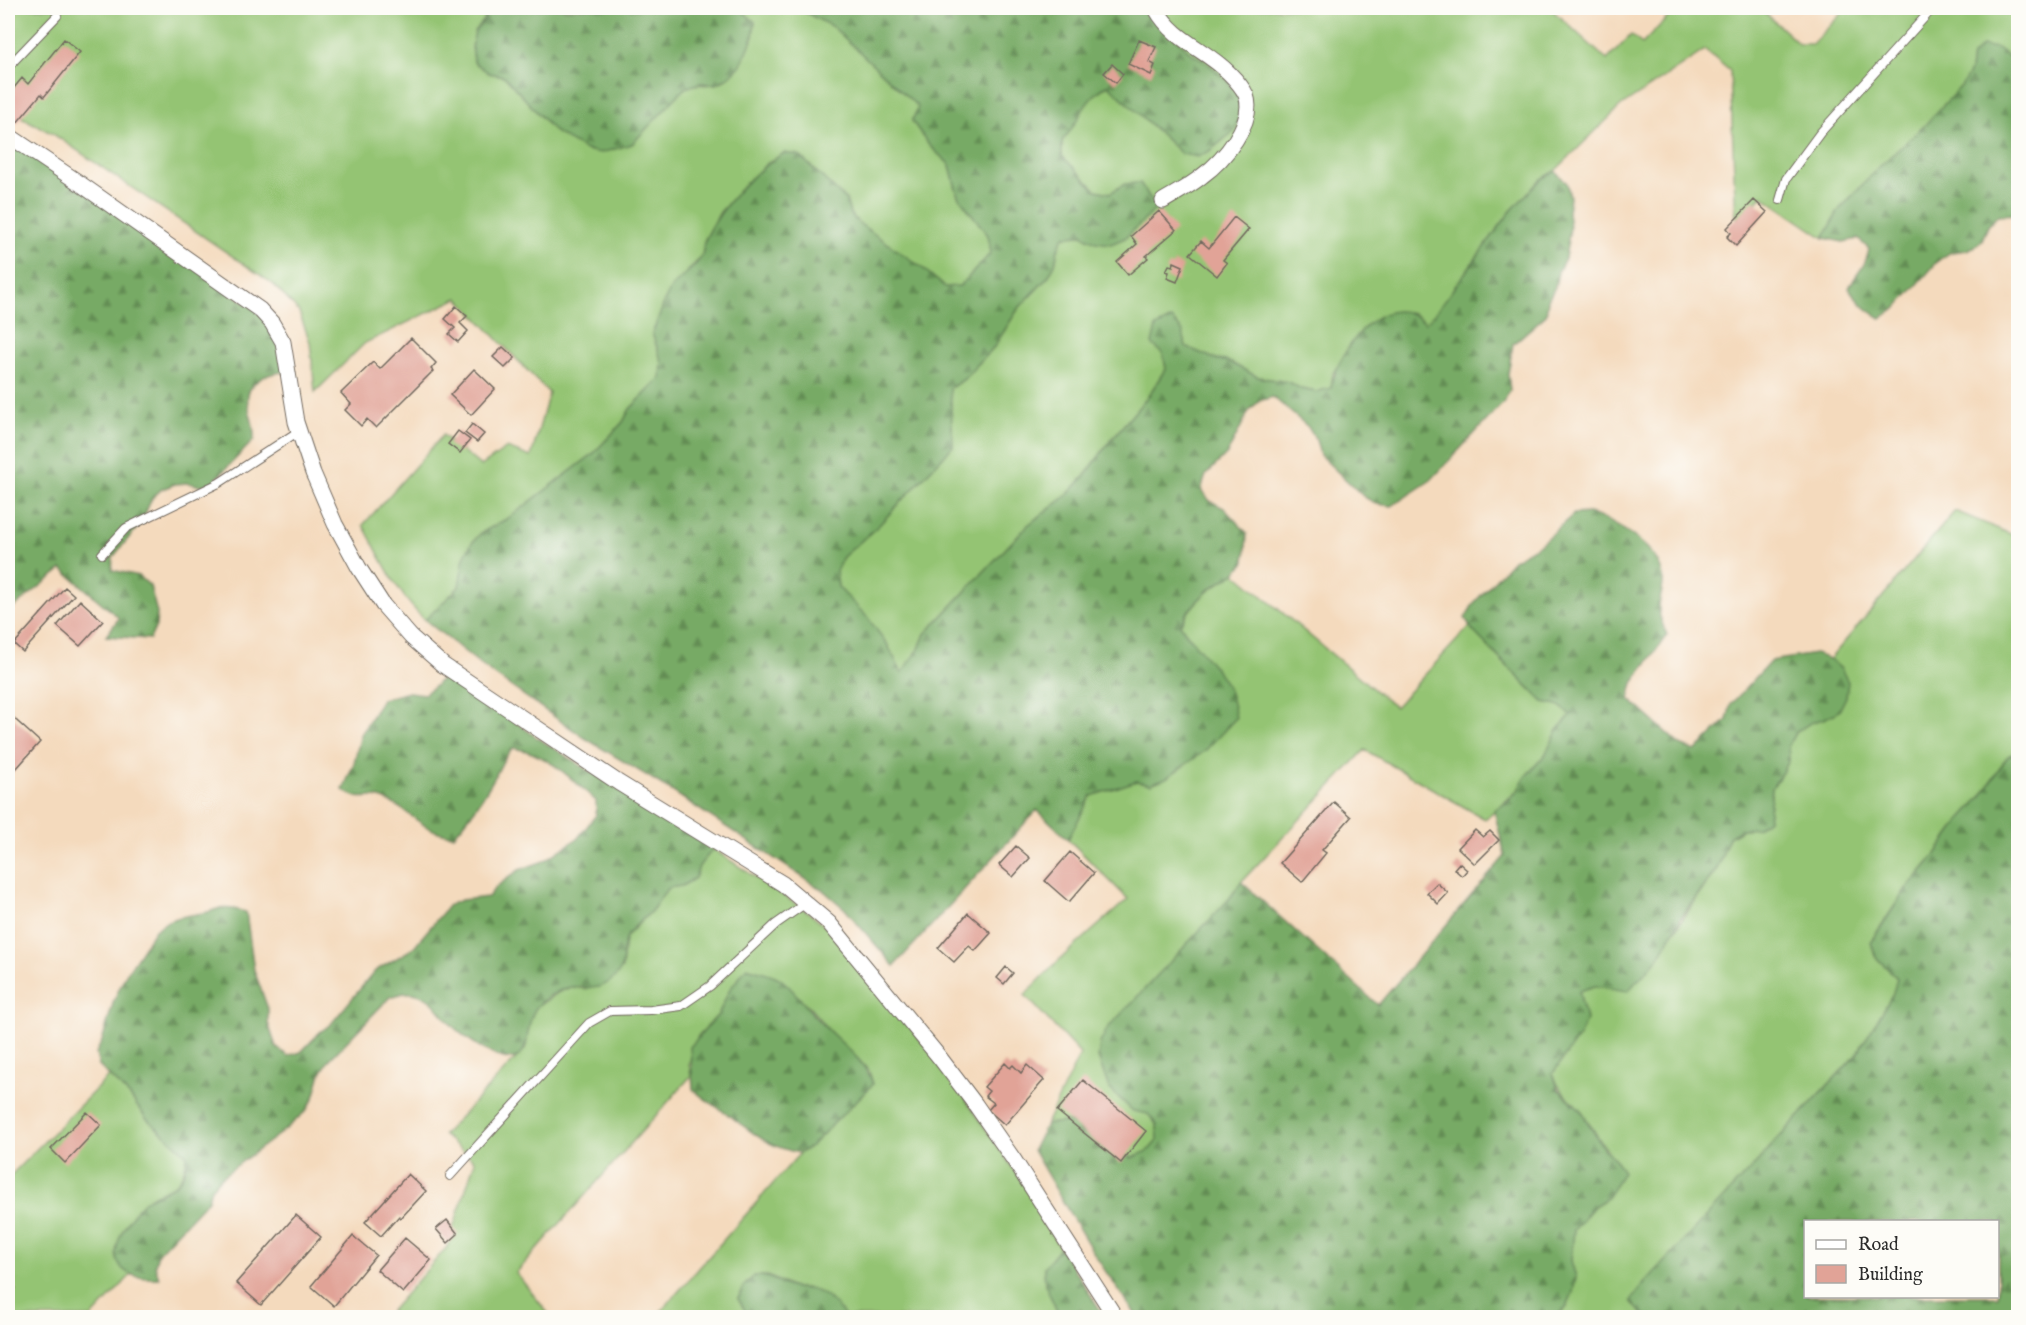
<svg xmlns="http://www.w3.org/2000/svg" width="2026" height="1325" viewBox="0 0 2026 1325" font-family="'IM FELL English',serif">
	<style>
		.grass { fill: #94c473; stroke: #60784f; stroke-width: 1.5 }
		.forest { fill: url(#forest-firs); stroke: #516a48; stroke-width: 1.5; fill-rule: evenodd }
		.building { fill: #e1a397 }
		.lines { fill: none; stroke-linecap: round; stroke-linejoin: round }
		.lane-casing { stroke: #71685e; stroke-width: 10 }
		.street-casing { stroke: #71685e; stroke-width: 17 }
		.lane { stroke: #fff; stroke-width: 8 }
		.street { stroke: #fff; stroke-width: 15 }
	</style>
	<defs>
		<pattern id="forest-firs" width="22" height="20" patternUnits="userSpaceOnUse" patternTransform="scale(1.5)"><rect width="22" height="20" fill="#77aa65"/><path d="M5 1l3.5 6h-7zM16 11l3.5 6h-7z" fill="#628b53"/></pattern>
	</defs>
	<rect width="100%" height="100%" fill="#fdfcf7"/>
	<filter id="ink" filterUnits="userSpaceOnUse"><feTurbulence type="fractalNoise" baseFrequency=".0167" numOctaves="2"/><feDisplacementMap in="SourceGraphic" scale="12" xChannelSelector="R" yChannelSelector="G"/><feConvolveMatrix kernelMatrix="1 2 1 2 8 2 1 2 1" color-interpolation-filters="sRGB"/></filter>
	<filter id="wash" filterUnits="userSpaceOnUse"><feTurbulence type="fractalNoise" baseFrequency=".008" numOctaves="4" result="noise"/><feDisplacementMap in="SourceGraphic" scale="24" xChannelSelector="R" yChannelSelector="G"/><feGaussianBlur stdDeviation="1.35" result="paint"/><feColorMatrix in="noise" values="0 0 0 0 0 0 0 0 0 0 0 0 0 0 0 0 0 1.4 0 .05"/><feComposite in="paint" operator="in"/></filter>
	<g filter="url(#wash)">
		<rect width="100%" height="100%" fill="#f4dabd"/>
		<path class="grass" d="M8 8H487L485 20 474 31 489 73 504 76 556 133 632 144C642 133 676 93 686 87 698 82 708 87 718 83 743 75 748 44 755 22L739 8H797L833 27 919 107 912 121 929 145 950 165 958 196 988 235 991 253 960 286 945 287 921 267 860 224 850 214 846 199 771 160 760 170 720 212 704 241 702 256 672 288 663 303 661 317 652 333 662 362 661 378 630 409 623 422 593 454 510 517 481 533 471 544 465 557 459 587 425 620C397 595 381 557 363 525L443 435 481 466 507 448 531 457 549 393 458 298 365 343 315 392 310 342 299 312 273 284 53 134 8 110Z
			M1153 8H1550L1607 60 1631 35 1642 44 1677 8H1760L1799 44H1812L1847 8H2018V64L1997 48 1972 56 1970 71 1963 85 1923 128 1879 167 1839 210 1824 238 1762 196 1736 224 1730 71 1705 50 1620 107 1555 171 1541 179 1511 211 1436 312 1426 323 1413 313 1360 333 1333 373 1331 388 1316 392 1301 389 1288 382 1258 377 1229 362 1215 359 1186 347 1183 332 1163 354 1166 368 1149 395 1111 440 1084 477 1064 498 1028 525 925 634 919 649 902 674 887 644 838 587 836 571 843 557 879 525 953 446 950 388 963 380 994 347 1018 309 1048 277 1055 264 1058 249 1064 236 1082 235 1096 242 1157 208 1140 183 1125 184 1110 193 1096 190 1062 156V141C1073 129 1076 117 1086 104 1091 95 1100 90 1109 85L1182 154 1244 106 1227 81 1205 61 1192 54 1160 24Z
			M1955 511 2018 537V750L2007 757 1982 796 1962 818 1934 857 1904 892 1871 941 1875 956 1897 978 1894 994 1857 1054 1763 1155 1640 1312 1648 1317H1556L1567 1306 1573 1292 1576 1277 1571 1261 1574 1230 1594 1206 1607 1198 1615 1159C1600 1145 1593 1126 1580 1110 1567 1093 1561 1096 1553 1073L1580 1035 1586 1020 1579 991 1595 986 1628 990 1666 944 1718 867 1729 837 1742 829 1757 828 1768 819 1772 788 1789 761 1788 746 1795 733 1810 723 1826 718 1841 669 1830 659Z
			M1235 573 1395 707 1470 626 1496 655 1543 702 1558 705 1572 715 1559 728 1545 755 1525 777 1518 790 1485 819 1365 750 1241 882 1230 898 1098 1057 1109 1088 1133 1111 1148 1113 1157 1125 1158 1140 1148 1151 1132 1158 1066 1122 1046 1124 1080 1054 1025 995 1058 961 1128 899 1068 839 1091 796 1136 781 1151 784 1228 687 1180 625C1195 599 1210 588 1235 573Z
			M713 849 808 912 827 928 945 1069 1029 1192 1060 1248 1044 1267 1045 1284 1057 1311 1055 1317H845L840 1310 806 1288H793L768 1276H754L738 1298 749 1317H656L800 1153 812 1145 873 1084 869 1071 859 1060 837 1040 811 1009 780 979 730 989 718 1015 698 1036 689 1063 691 1076 516 1273 551 1317 393 1318 389 1313 447 1247 475 1161 443 1135 526 1048 529 1019 536 1007 559 992 571 987 585 989 622 969 625 938 653 909 668 887 682 886 695 878 699 866Z
			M109 1076 130 1096 146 1118 187 1155C185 1179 176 1187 154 1195L120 1266 132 1274 92 1317 8 1318V1178Z"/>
		<path class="forest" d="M487 8H739L755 22 753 37 747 52 740 66 730 76 717 84 701 83 685 88 632 144 601 153 586 150 556 133 504 76 489 73 474 62 472 46 475 31 484 20Z
			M797 8H1153L1160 24 1192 54 1205 61 1227 81 1244 106 1234 131 1211 150 1198 157 1182 154 1108 85C1080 102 1082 119 1062 141V156L1096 190 1110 193 1125 184 1140 183 1157 208 1125 238 1111 244 1096 242 1082 235 1064 236 1058 249 1055 264 1048 277 1018 309 994 347 963 380 950 388 953 446 879 525 843 557 836 571 838 587 868 618 887 644 902 673 919 649 925 634 1028 525 1064 498 1084 477 1111 440 1149 395 1166 368 1163 354 1152 344 1156 327 1172 319 1183 332 1186 347 1215 359 1229 362 1258 377 1288 382 1301 389 1316 392 1331 388C1336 360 1365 313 1397 311 1409 310 1417 317 1426 323L1436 312 1511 211 1541 179 1555 171 1567 183 1570 197 1568 212 1570 228 1565 258 1558 272 1555 287 1548 300 1546 315 1513 344 1508 374 1510 390 1503 403 1431 480 1392 506 1377 504 1364 497 1320 455 1316 440 1308 427 1273 397 1259 401 1249 411 1227 454 1206 475 1201 490 1210 501 1224 508 1247 533 1245 562 1235 573 1209 589 1189 610 1180 625C1194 646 1215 663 1227 686 1232 695 1234 707 1236 718L1205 751 1166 778 1151 784 1136 781 1091 796 1068 839 1037 810 894 966 845 909 824 891 664 786 585 738 490 672 425 620 459 587 464 557 471 544 481 533 510 517 593 454 623 422 630 409 661 378 662 362 652 333C660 318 662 304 670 290 678 278 696 268 702 256 704 250 703 243 706 238 723 204 752 172 784 153L799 155 846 200 850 214 860 224 921 267 945 287 960 286 991 253 988 235 958 196 950 165 929 145 912 121 918 107 833 27Z
			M1982 46 1997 48 2018 64V214L1998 215 1988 226 1981 242 1968 250 1951 252 1939 260 1896 309 1881 318C1866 310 1858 302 1849 288 1857 272 1866 267 1869 249L1858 239 1843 242 1824 238 1839 210 1879 167 1923 127 1962 85 1970 71 1972 56Z
			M8 139 276 324 286 372C270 372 244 381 248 403 250 418 255 425 254 440L213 482 201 486 188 483 175 484 162 489 152 498 141 523 113 557 112 570 139 576 150 586 157 613 156 626 150 639 106 636 119 618 62 569 8 612Z
			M1589 513C1616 523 1661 547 1663 579 1664 589 1659 598 1659 608 1658 616 1664 627 1667 635L1633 683 1629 699 1680 745 1695 751 1727 720 1731 704 1771 661 1815 654 1830 659 1841 669 1848 682 1846 697 1839 711 1826 718 1810 723 1795 733 1788 746 1789 761 1772 788 1768 819 1757 828 1742 829 1729 837 1718 867 1681 918 1658 959 1628 991 1595 986 1579 991 1586 1020 1580 1035 1553 1073 1558 1089 1580 1109 1604 1149 1615 1159 1623 1172 1607 1198 1594 1206 1574 1230 1571 1261 1576 1277 1573 1292 1567 1306 1556 1317H1138C1098 1265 1066 1207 1033 1150L1046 1124 1066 1122 1081 1124 1118 1151 1132 1158 1148 1151 1158 1140 1157 1125 1148 1114 1133 1111 1109 1088 1098 1057 1100 1043 1107 1029 1230 898 1241 882 1378 1005 1505 856 1494 810 1508 801 1518 790 1525 777 1545 755 1559 728 1571 715 1558 705 1543 702 1473 631 1465 618 1474 603 1513 560 1540 544 1574 514Z
			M447 672 539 739 713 849 699 866 695 878 682 886 668 888C662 895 658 902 652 910 645 919 633 926 627 936 618 950 629 964 614 978 596 994 589 985 571 987 559 989 543 999 536 1008 525 1022 531 1050 517 1057 500 1066 458 1033 447 1020 438 1009 432 998 417 994 407 991 399 994 390 997L329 1060 321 1073 314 1098 306 1111 286 1129 220 1178 211 1188 208 1200 158 1253 155 1265 159 1278C146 1279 130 1278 120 1266 107 1248 132 1211 146 1200 156 1193 170 1191 179 1181 185 1174 186 1165 187 1155L146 1118 130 1096 99 1066 96 1053 102 1041 114 1000 126 974 155 930 168 921 180 917 208 912 220 908 234 909 246 912 254 970 268 1009V1023L276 1047 288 1056 301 1052 320 1032 331 1024 375 971 412 949 449 905 461 900 488 897 496 887 519 870 544 861 578 838 596 815V801C573 780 546 752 513 748 502 758 501 767 493 780 482 799 469 819 454 835 421 833 411 809 383 799 366 793 363 804 343 790L354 763 361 734 382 699 409 692 424 694 436 685Z
			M2018 750V1317H1648L1640 1312 1631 1301 1641 1287 1857 1054 1893 994 1897 978 1875 956 1871 942 1904 892 1934 857 1962 818 1982 796 2007 757ZM1806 1222H1998V1296H1806Z
			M747 967C757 971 774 973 782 980 796 992 807 1008 819 1021 838 1041 864 1058 873 1084L812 1145 800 1153C764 1146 755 1133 727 1114 715 1105 703 1099 693 1089L690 1047 718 1015 730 989Z
			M1060 1248 1105 1317H1055L1057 1311 1045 1284 1044 1267Z
			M754 1276C774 1276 773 1281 790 1287 796 1289 802 1288 809 1289 823 1291 838 1305 845 1317H749L738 1299 744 1286Z"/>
		<g id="blocks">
			<path class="building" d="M64 39 80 52 44 97 41 94 16 124 8 117V95L22 78 28 84Z
				M1139 40 1156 47 1149 62 1155 65 1151 75 1128 64Z
				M1112 64 1123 74 1116 83 1104 73Z
				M1754 200 1767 212 1736 246 1727 237 1731 233 1727 228Z
				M1159 211 1176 230 1146 256 1148 258 1128 275 1117 262 1137 244 1131 236Z
				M1234 217 1249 229 1223 260 1227 263 1217 276 1190 254 1201 241 1209 248Z
				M1174 262 1183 266 1177 282 1167 278 1169 272 1166 271 1169 265 1173 266Z
				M456 306 467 316 460 323 468 331 458 342 449 334 455 328 445 319Z
				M411 338 436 363 431 369 433 371 376 428 367 419 361 426 345 410 351 404 341 393 373 362 380 369Z
				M503 347 515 358 505 368 493 357Z
				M474 369 495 389 471 415 450 395Z
				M472 424 484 434 477 442 465 433Z
				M458 431 470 440 460 453 448 444Z
				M65 587 74 595 23 652 14 644Z
				M80 600 103 621 80 646 57 626Z
				M8 713 40 742 8 778Z
				M1334 802 1351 817 1322 850 1326 853 1302 882 1280 863Z
				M1475 830 1483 837 1490 831 1499 840 1475 864 1458 848Z
				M1016 846 1030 858 1013 877 999 865Z
				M1070 852 1094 873 1069 902 1045 881Z
				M1459 863 1467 870 1462 876 1454 869Z
				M1437 883 1448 893 1438 904 1427 893Z
				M968 913 991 933 975 951 969 946 954 962 938 948Z
				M1006 967 1013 973 1004 984 997 978Z
				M1005 1063 1010 1068 1013 1065 1021 1073 1027 1065 1044 1080 1005 1125 988 1110 994 1103 985 1096 989 1091 984 1087Z
				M1083 1080 1146 1131 1121 1163 1057 1111Z
				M87 1112 101 1125 65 1163 51 1149Z
				M408 1174 426 1191 401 1218 399 1216 381 1236 365 1222Z
				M296 1215 321 1237 261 1305 236 1283Z
				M447 1220 458 1234 448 1243 436 1229Z
				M353 1236 376 1255 334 1306 311 1286Z
				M405 1238 431 1260 403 1293 377 1270Z
				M8 1280 16 1288 8 1296Z"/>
		</g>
	</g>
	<g filter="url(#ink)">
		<use href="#blocks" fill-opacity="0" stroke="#71685e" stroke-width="1.5"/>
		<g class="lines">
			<defs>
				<path id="lane" d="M8 67 57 16
					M1780 200 1786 179 1820 133 1933 8
					M102 554 126 528 219 483 299 431
					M450 1176 589 1023 610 1011 651 1010 681 1006 710 986 776 924 806 903"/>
				<path id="street" d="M1158 8 1156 9C1175 42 1204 48 1229 73 1234 78 1243 88 1246 95 1256 122 1223 161 1202 176 1190 186 1176 193 1163 201
					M8 135 75 180 260 310 272 323 283 342 296 422 313 473 335 524 359 568 383 605 411 637 443 665 619 783 783 884 829 923 940 1058 975 1104 1014 1160 1116 1318"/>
			</defs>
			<use href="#lane" class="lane-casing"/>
			<use href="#street" class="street-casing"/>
			<use href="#lane" class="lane"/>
			<use href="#street" class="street"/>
		</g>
	</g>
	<rect width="2026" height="1325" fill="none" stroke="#fdfcf7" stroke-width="30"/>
	<rect x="1804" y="1220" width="195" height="78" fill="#fdfcf7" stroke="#a9a8a5" stroke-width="1.5"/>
	<rect x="1816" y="1240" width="30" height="9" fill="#ffffff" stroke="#a9a8a5" stroke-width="1.5"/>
	<text x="1858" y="1250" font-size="18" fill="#2b2b2b">Road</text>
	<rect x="1816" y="1265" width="30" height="18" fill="#e1a397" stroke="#a9a8a5" stroke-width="1.5"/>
	<text x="1858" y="1280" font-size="18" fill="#2b2b2b">Building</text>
</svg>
